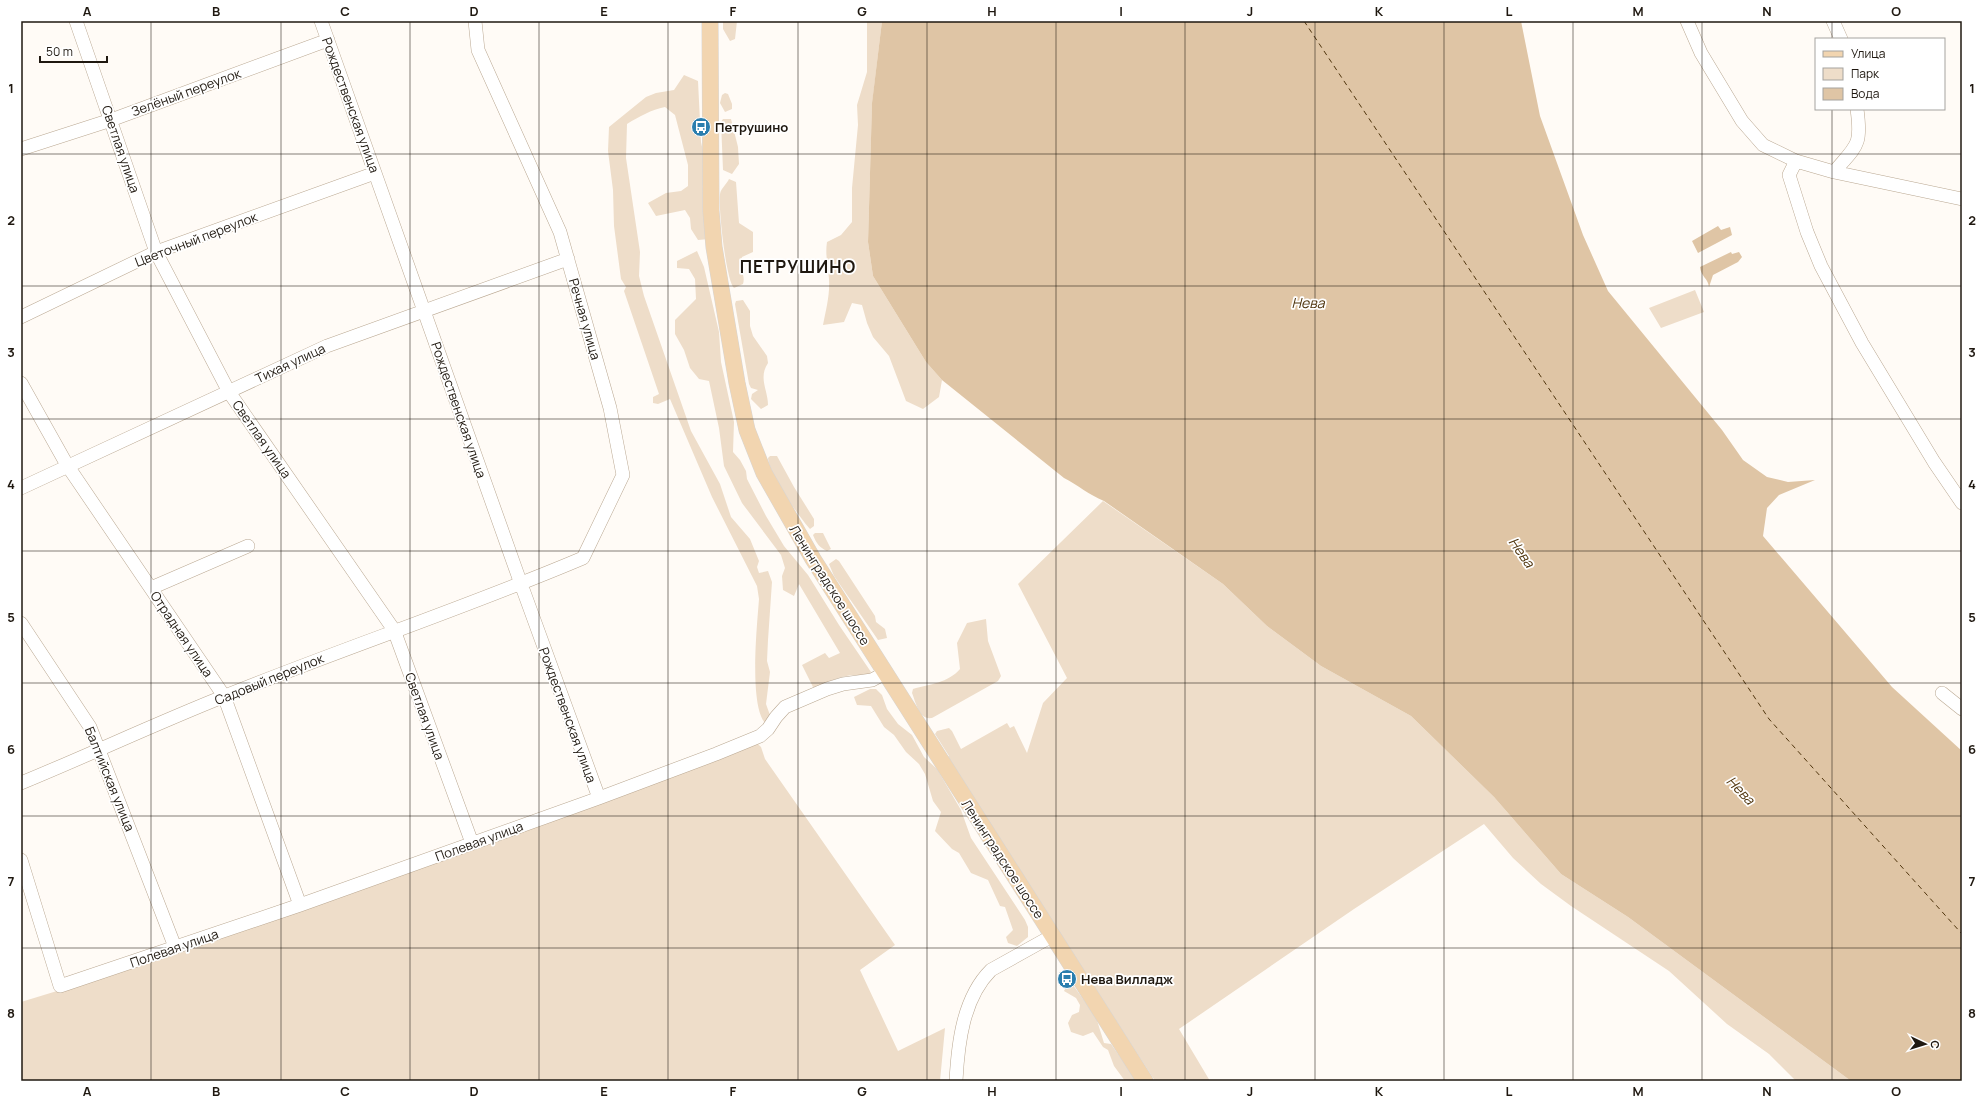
<svg xmlns="http://www.w3.org/2000/svg" width="1983" height="1102" viewBox="0 0 1983 1102" font-family="Manrope,sans-serif">
	<style>
		.green { fill: #eeddc9 }
		.water { fill: #dfc5a5 }
		.lines { fill: none; stroke-linecap: round; stroke-linejoin: round }
		.ferry { stroke: #50350d; stroke-width: 1; stroke-dasharray: 5 4; stroke-linecap: butt }
		.minor-casing { stroke: #baa892; stroke-width: 14 }
		.major-casing { stroke: #d7d5d4; stroke-width: 17 }
		.minor { stroke: #fff; stroke-width: 13 }
		.major { stroke: #f2d5b0; stroke-width: 16 }
		.grid { fill: none; stroke: #1f1810; stroke-width: 1; stroke-opacity: 0.55 }
		.labels { text-anchor: middle; dominant-baseline: central; stroke-width: 3.5; stroke-linejoin: round; paint-order: stroke }
		.street-label { font-size: 13px; fill: #1f1810; stroke: #fff }
		.poi-label { font-size: 13px; font-weight: bold; fill: #1f1810; stroke: #fff; text-anchor: start }
		.water-label { font-size: 14px; font-style: italic; fill: #50350d; stroke: #fff }
		.district-label { font-size: 17px; font-weight: bold; letter-spacing: 1px; fill: #1f1810; stroke: #fff }
		.neatline { fill: none; stroke: #1f1810; stroke-width: 1.5 }
		.grid-label { font-size: 13px; text-anchor: middle; font-weight: bold; fill: #1f1810 }
	</style>
	<rect width="100%" height="100%" fill="#fffbf6"/>
	<path class="green" d="M723 21H737L735 39 730 41 723 29Z
		M867 21H882L872 104 868 242 873 276 926 362 942 380 939 397 923 409 906 401 889 356 873 337 867 323 862 305 852 303 844 322 823 325C826 310 830 295 829 279 828 266 825 255 827 242L841 235 852 222V188L858 125 857 105 867 72Z
		M684 75 698 81 701 142 705 161 709 239 698 240 691 229 690 218 685 210 656 216 648 203 666 193 681 191 688 186V165L675 115 665 107C651 110 640 116 627 124L626 158 640 252 639 276 644 296 691 431 720 484 731 517 750 539 759 561 757 567 759 573 768 571 772 582 768 640 767 661 770 672 766 704 771 718 765 723C749 704 757 626 759 599L757 586 712 497 670 399 658 404 653 403V397L659 394 624 291 626 287 621 279 614 226 613 190 608 151 609 127 646 97 656 93 674 90Z
		M725 93 728 94 732 104V109L725 112 720 103 722 95Z
		M723 119H731L738 147 739 164 732 174 723 170 721 122Z
		M729 179 736 182 739 223 753 232V252L742 257C738 270 746 274 743 284L734 288C726 281 718 206 720 194 721 188 727 184 729 179Z
		M697 251 704 267 719 332 721 362 734 422 733 452 740 460 746 471 747 479 766 516 784 546 808 575 839 625 871 672 867 676C846 672 832 680 814 689L802 665 825 653 829 658 840 653 799 584 794 596 783 590 782 576 785 568 781 555 742 503 724 466 719 428 709 381 699 379 690 368 684 350 675 334V320L696 299 695 279 689 269 677 268V261Z
		M1695 290 1704 312 1661 328 1649 308Z
		M743 300 750 311V326L753 336 767 356 768 363C758 378 768 390 768 405L761 409 751 399 752 394 758 390 751 388 749 384 735 304 736 301Z
		M770 456H777L794 487 814 519V526L810 529C799 517 769 474 768 458Z
		M1103 501 1223 584 1267 626 1321 666 1411 716 1494 797 1561 874 1628 917 1851 1081H1796L1769 1054 1727 1024 1669 971 1571 906 1541 884 1513 858 1484 824 1354 909 1179 1029 1210 1081H1155L946 758 949 756 935 734 937 731 949 728 952 731 961 749 1007 723 1010 728 1014 726 1027 753 1043 703 1067 678 1018 584Z
		M815 533H823L831 549 827 551C820 548 816 543 813 535Z
		M836 559 839 561 875 616 876 622 885 629 887 638 878 640 876 637 834 576 829 564Z
		M986 619 988 641 1001 676 998 681 932 718C919 720 916 703 912 693L913 689C930 684 948 683 960 669L957 643 967 623Z
		M870 689H876L882 695 887 709 898 724 912 735 924 757 937 769 961 810 971 838 1025 920 1028 927V937L1017 946 1008 943 1006 937 1013 930 1005 907 1000 906 988 880 971 873 959 853 952 849 935 831 941 812 933 801 925 774 919 764 906 752 894 735 884 727 871 706 857 705 854 697Z
		M756 742 761 747 765 759 895 945 860 970 898 1051 945 1028 940 1081H21V1002L178 954Z
		M1067 985H1073L1096 1017 1104 1043 1111 1044 1137 1081H1125L1114 1066 1108 1050 1103 1047 1093 1032 1083 1036 1071 1032 1068 1023 1072 1015 1079 1012 1080 1005 1076 998 1064 991Z"/>
	<path class="water" d="M882 21H1521L1540 116 1583 235 1608 291 1722 430 1743 460 1767 477 1788 482 1815 480 1779 495 1767 508 1763 536 1892 687 1962 751V1081H1851L1628 917 1561 874 1494 797 1411 716 1321 666 1267 626 1223 584 1104 501C1089 495 1078 485 1064 478L942 380 926 362 873 276 868 242 872 103Z
		M1718 226 1721 230 1730 227 1732 235 1698 253 1692 241Z
		M1731 252 1732 254 1739 252 1742 257 1738 262 1713 275 1709 287C1708 278 1701 277 1700 267Z"/>
	<g class="lines">
		<path class="ferry" d="M1304 21 1769 719 1962 934"/>
		<defs>
			<path id="minor" d="M76 21 156 252 229 392 394 630 472 843
				M321 21 521 584 599 798
				M1687 21 1701 53 1742 121 1763 145 1796 161 1834 172 1962 199
				M1833 21 1841 39
				M21 149 111 120 328 40
				M1796 161 1789 175 1807 232 1821 266 1862 343 1934 462 1962 503
				M1834 172C1857 145 1862 146 1857 109
				M21 317 156 252 375 173
				M21 383 67 465 224 696 300 905
				M21 488 327 346 568 259
				M151 588 248 546
				M21 623 90 727 175 947
				M1942 693 1962 709
				M21 783C89 755 157 723 225 696 344 648 465 608 583 558L623 475 610 408 560 232 478 50 475 21
				M21 860 60 986 300 905 599 798 716 754 760 736 768 729 776 717 785 707 827 689 843 684 872 680 885 673
				M956 1081C958 1043 963 998 991 970L1052 936"/>
			<path id="major" d="M710 21 711 211 714 247 737 383 747 430 764 473 813 559 1145 1081"/>
		</defs>
		<use href="#minor" class="minor-casing"/>
		<use href="#major" class="major-casing"/>
		<use href="#minor" class="minor"/>
		<use href="#major" class="major"/>
	</g>
	<path class="grid" d="M151 21V1081M281 21V1081M410 21V1081M539 21V1081M668 21V1081M798 21V1081M927 21V1081M1056 21V1081M1185 21V1081M1315 21V1081M1444 21V1081M1573 21V1081M1702 21V1081M1832 21V39M1832 109V1081M21 154H1962M21 286H1962M21 419H1962M21 551H1962M21 683H1962M21 816H1962M21 948H1962"/>
	<defs>
		<symbol id="bus-disc" viewBox="-11 -11 22 22"><circle r="9.5" fill="#2a7eae" stroke="#fff"/><path d="M-5-6H5V4H4V6H2V4H-2V6H-4V4H-5ZM-3.5-4V0h7V-4ZM-3.5 1.2v1.5H-2V1.2ZM2 1.2v1.5H3.5V1.2Z" fill="#fff"/></symbol>
	</defs>
	<g fill-rule="evenodd">
		<use href="#bus-disc" x="690" y="116" width="22" height="22"/>
		<use href="#bus-disc" x="1056" y="968" width="22" height="22"/>
	</g>
	<g class="labels">
		<g class="street-label">
			<text transform="translate(186 92) rotate(-20)">Зелёный переулок</text>
			<text transform="translate(351 105) rotate(70)">Рождественская улица</text>
			<text transform="translate(121 149) rotate(71)">Светлая улица</text>
			<text transform="translate(196 239) rotate(-21)">Цветочный переулок</text>
			<text transform="translate(585 319) rotate(74)">Речная улица</text>
			<text transform="translate(290 363) rotate(-25)">Тихая улица</text>
			<text transform="translate(459 410) rotate(71)">Рождественская улица</text>
			<text transform="translate(262 439) rotate(55)">Светлая улица</text>
			<text transform="translate(830 585) rotate(58)">Ленинградское шоссе</text>
			<text transform="translate(182 634) rotate(56)">Отрадная улица</text>
			<text transform="translate(269 679) rotate(-22)">Садовый переулок</text>
			<text transform="translate(568 715) rotate(70)">Рождественская улица</text>
			<text transform="translate(425 716) rotate(70)">Светлая улица</text>
			<text transform="translate(110 779) rotate(68)">Балтийская улица</text>
			<text transform="translate(479 841) rotate(-20)">Полевая улица</text>
			<text transform="translate(1003 859) rotate(57)">Ленинградское шоссе</text>
			<text transform="translate(174 948) rotate(-19)">Полевая улица</text>
		</g>
		<g class="poi-label">
			<text x="715" y="127">Петрушино</text>
			<text x="1081" y="979">Нева Вилладж</text>
		</g>
		<g class="water-label">
			<text x="1308" y="302">Нева</text>
			<text transform="translate(1522 552) rotate(55)">Нева</text>
			<text transform="translate(1741 790) rotate(46)">Нева</text>
		</g>
		<g class="district-label">
			<text x="798" y="266">ПЕТРУШИНО</text>
		</g>
	</g>
	<rect width="1983" height="1102" fill="none" stroke="#ffffff" stroke-width="44"/>
	<rect x="1815" y="38" width="130" height="72" fill="#ffffff" stroke="#a5a39f"/>
	<rect x="1823" y="51" width="20" height="6" fill="#f2d5b0" stroke="#a5a39f"/>
	<text x="1851" y="58" font-size="12" fill="#1f1810">Улица</text>
	<rect x="1823" y="68" width="20" height="12" fill="#eeddc9" stroke="#a5a39f"/>
	<text x="1851" y="78" font-size="12" fill="#1f1810">Парк</text>
	<rect x="1823" y="88" width="20" height="12" fill="#dfc5a5" stroke="#a5a39f"/>
	<text x="1851" y="98" font-size="12" fill="#1f1810">Вода</text>
	<g transform="translate(1925 1044) rotate(94)" stroke="#ffffff" stroke-width="3" paint-order="stroke">
	<path d="M0-3L7 15L0 10L-7 15Z" fill="#1f1810"/>
	<text y="-6" font-size="11" font-weight="bold" text-anchor="middle" fill="#1f1810">С</text>
	</g>
	<path d="M40 56v6h67v-6" fill="none" stroke="#1f1810" stroke-width="2"/>
	<text x="46" y="56" font-size="12" fill="#1f1810" stroke="#ffffff" stroke-width="3" paint-order="stroke">50 m</text>
	<rect x="22" y="22" width="1939" height="1058" class="neatline"/>
	<g class="grid-label">
		<text x="87" y="16">A</text>
		<text x="216" y="16">B</text>
		<text x="345" y="16">C</text>
		<text x="474" y="16">D</text>
		<text x="604" y="16">E</text>
		<text x="733" y="16">F</text>
		<text x="862" y="16">G</text>
		<text x="992" y="16">H</text>
		<text x="1121" y="16">I</text>
		<text x="1250" y="16">J</text>
		<text x="1379" y="16">K</text>
		<text x="1509" y="16">L</text>
		<text x="1638" y="16">M</text>
		<text x="1767" y="16">N</text>
		<text x="1896" y="16">O</text>
		<text x="11" y="93">1</text>
		<text x="1972" y="93">1</text>
		<text x="11" y="225">2</text>
		<text x="1972" y="225">2</text>
		<text x="11" y="357">3</text>
		<text x="1972" y="357">3</text>
		<text x="11" y="489">4</text>
		<text x="1972" y="489">4</text>
		<text x="11" y="622">5</text>
		<text x="1972" y="622">5</text>
		<text x="11" y="754">6</text>
		<text x="1972" y="754">6</text>
		<text x="11" y="886">7</text>
		<text x="1972" y="886">7</text>
		<text x="11" y="1018">8</text>
		<text x="1972" y="1018">8</text>
		<text x="87" y="1096">A</text>
		<text x="216" y="1096">B</text>
		<text x="345" y="1096">C</text>
		<text x="474" y="1096">D</text>
		<text x="604" y="1096">E</text>
		<text x="733" y="1096">F</text>
		<text x="862" y="1096">G</text>
		<text x="992" y="1096">H</text>
		<text x="1121" y="1096">I</text>
		<text x="1250" y="1096">J</text>
		<text x="1379" y="1096">K</text>
		<text x="1509" y="1096">L</text>
		<text x="1638" y="1096">M</text>
		<text x="1767" y="1096">N</text>
		<text x="1896" y="1096">O</text>
	</g>
</svg>
